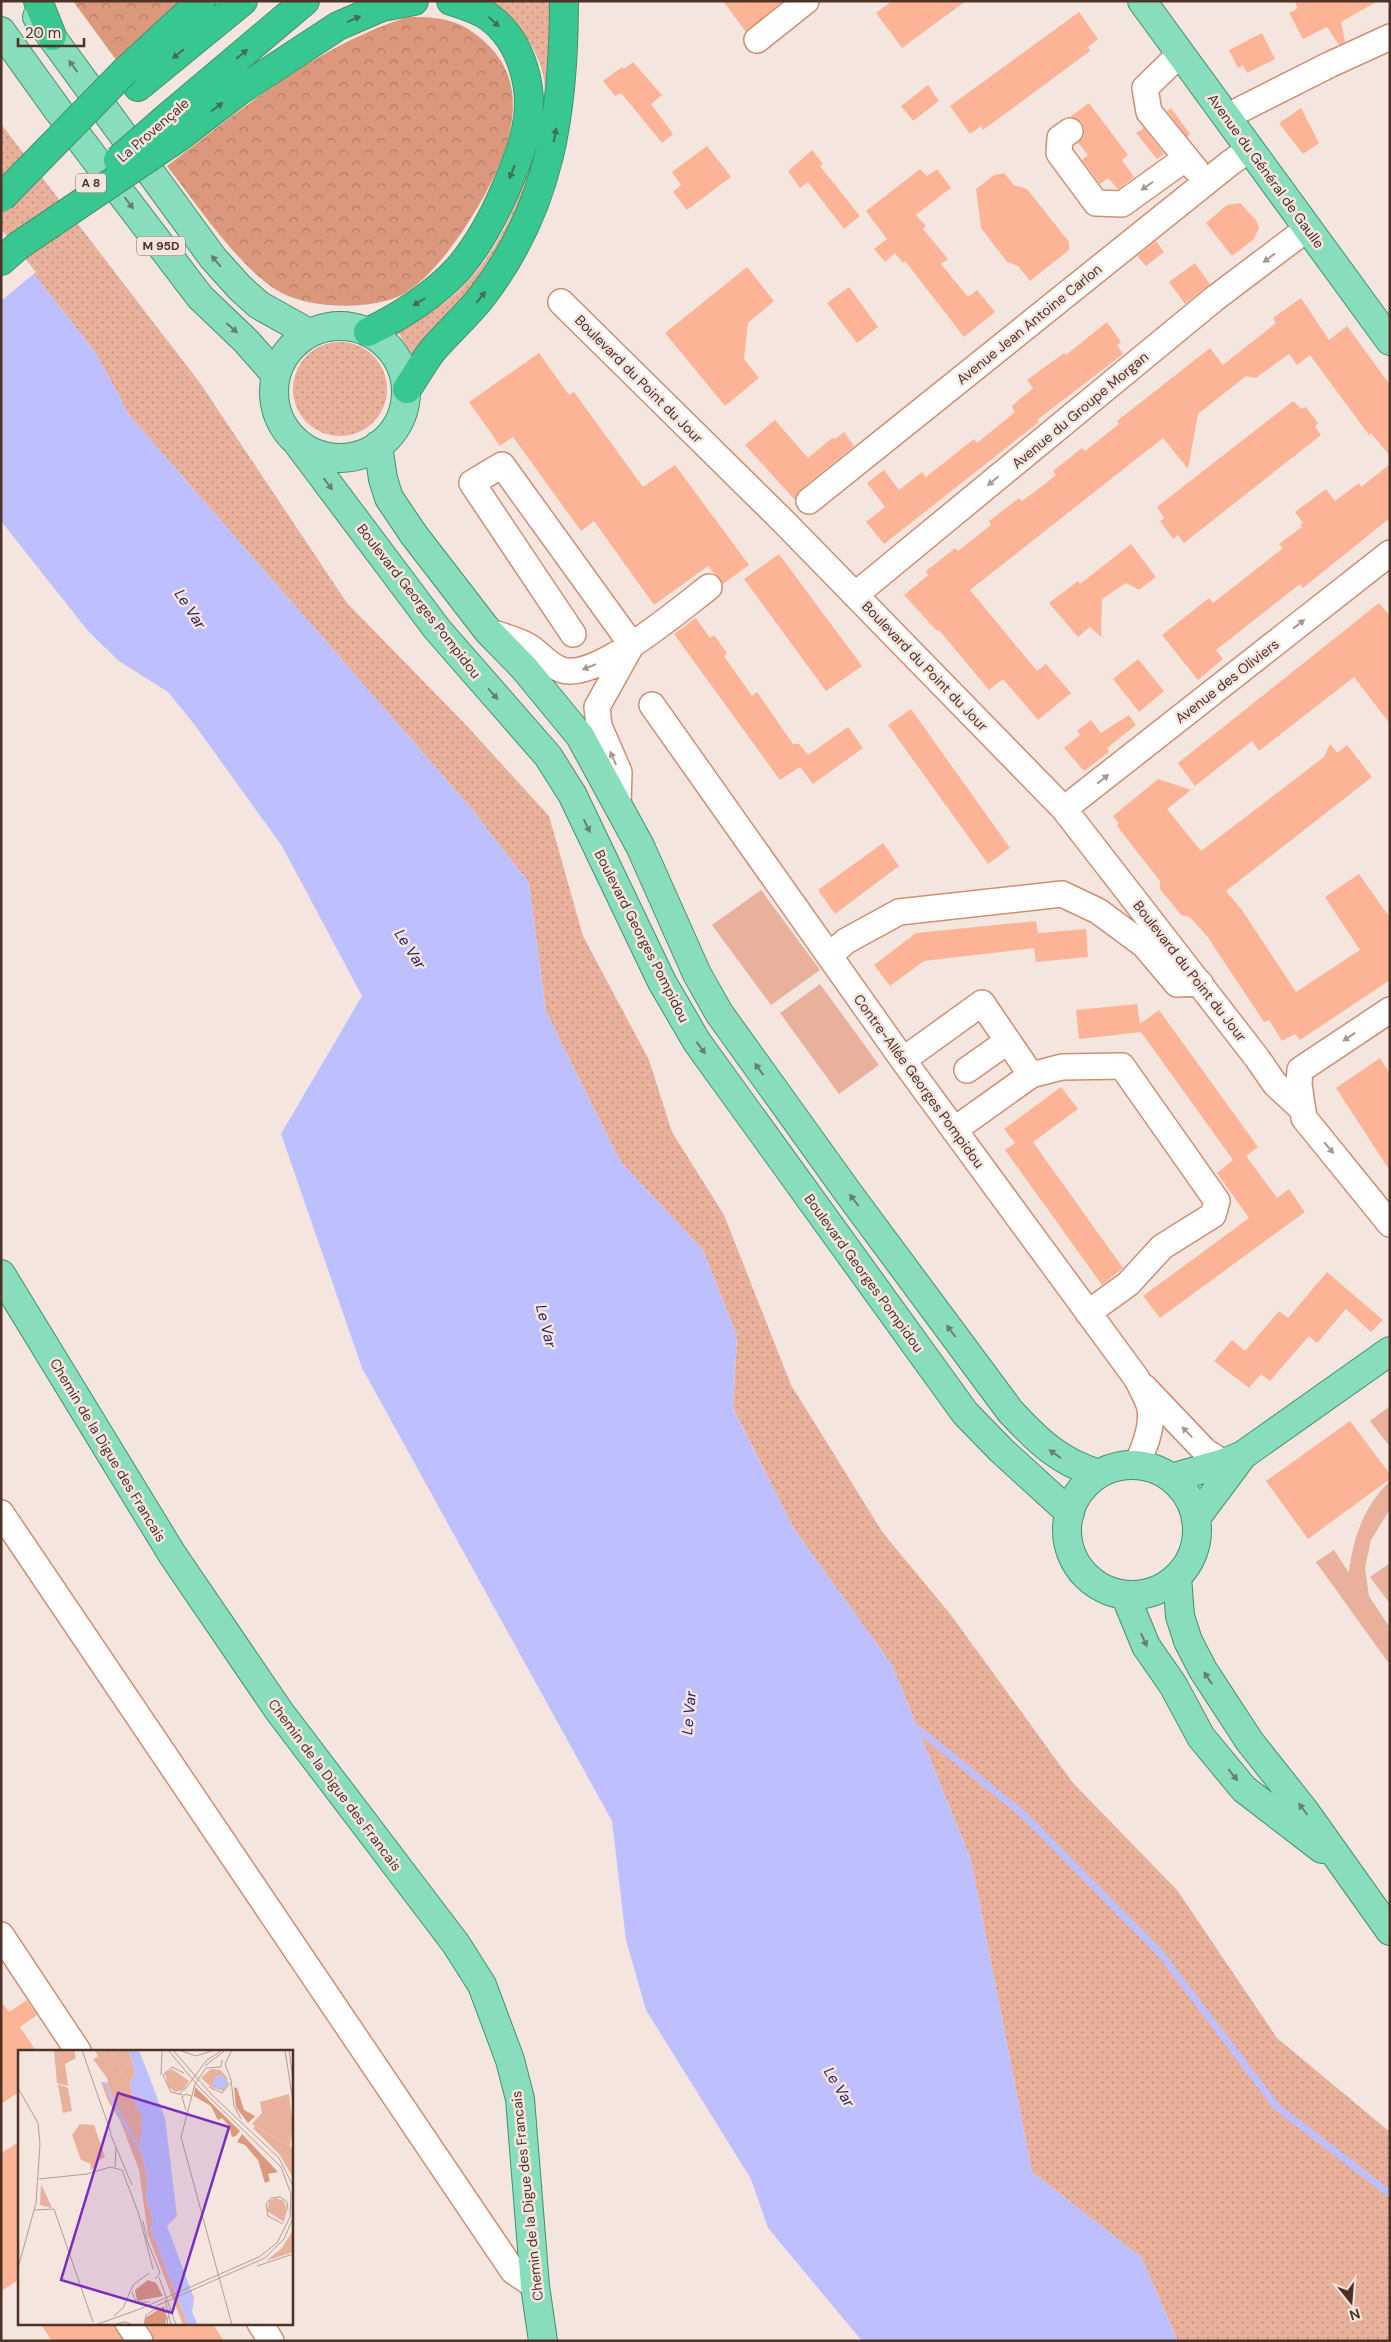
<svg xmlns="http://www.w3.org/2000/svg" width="1391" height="2342" viewBox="0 0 1391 2342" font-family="'DM Sans',sans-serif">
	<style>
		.grass { fill: url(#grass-dots) }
		.forest { fill: url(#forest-crowns) }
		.pitch { fill: #e9b19b }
		.water { fill: #bdbfff }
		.pier { fill: #f5e5df }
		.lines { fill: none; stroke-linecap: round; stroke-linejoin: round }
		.stream { stroke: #bdbfff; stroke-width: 7 }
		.building { fill: #fdb496 }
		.minor-casing { stroke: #d38d70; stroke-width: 28 }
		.major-casing { stroke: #41936c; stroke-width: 30 }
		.highway-casing { stroke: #41936c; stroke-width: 30 }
		.minor { stroke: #fff; stroke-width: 25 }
		.major { stroke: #88ddbd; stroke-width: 28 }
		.highway { stroke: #39c791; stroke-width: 28 }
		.highway-bridge-casing { stroke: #41936c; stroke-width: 30; stroke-linecap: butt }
		.highway-bridge { stroke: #39c791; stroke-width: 28 }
		.oneway { fill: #466e51 }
		.oneway2 { fill: #697f6a }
		.oneway3 { fill: #a79892 }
		.labels { text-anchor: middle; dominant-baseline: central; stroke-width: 5; stroke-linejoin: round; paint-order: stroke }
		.shield { fill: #f5e5df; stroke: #81685e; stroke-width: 1 }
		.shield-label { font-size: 12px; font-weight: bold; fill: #4f3226 }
		.street-label { font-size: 14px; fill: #4f3226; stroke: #f5e5df }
		.water-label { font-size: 15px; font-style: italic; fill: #2b2169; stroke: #f5e5df }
		.inset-river { fill: none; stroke: #bdbfff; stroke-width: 2.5 }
		.inset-road { fill: none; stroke: #b39d95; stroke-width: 1 }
		.view { fill: #7b2cbf; fill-opacity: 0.15; stroke: #7b2cbf; stroke-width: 2.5 }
		.inset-edge { fill: none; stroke: #4f3226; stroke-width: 2.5 }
	</style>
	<defs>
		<pattern id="grass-dots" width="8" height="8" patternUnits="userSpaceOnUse" patternTransform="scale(1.25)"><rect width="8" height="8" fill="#e9b19b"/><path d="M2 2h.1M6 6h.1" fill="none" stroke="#bf917e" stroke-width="1.8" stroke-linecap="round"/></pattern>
		<pattern id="forest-crowns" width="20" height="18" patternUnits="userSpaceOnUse" patternTransform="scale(1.25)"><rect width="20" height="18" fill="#db987d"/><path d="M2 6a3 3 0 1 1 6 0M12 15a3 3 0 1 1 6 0" fill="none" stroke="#b47d66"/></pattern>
	</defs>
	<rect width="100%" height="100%" fill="#f5e5df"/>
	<path class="grass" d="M486 1H554L549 124 505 251 415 358 397 331C424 318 450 302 470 279 497 249 513 214 526 176 534 152 543 128 545 103 549 61 522 21 486 1Z
		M1 124 200 383 347 603 466 725 549 816 583 936 649 1060 672 1132 724 1215 791 1385 883 1533 951 1615 1073 1783 1177 1890 1277 2038 1390 2132V2341H1178L1141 2257 1032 2172 971 1860 892 1665 794 1529 733 1408 737 1336 703 1250 620 1161 546 1012 529 883 471 808 129 415 95 352 1 232Z
		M293 389a47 47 0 1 1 94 0a47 47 0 1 1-94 0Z"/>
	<path class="forest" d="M73 1H186L117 61Z
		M408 17C442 17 461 19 487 44 541 95 499 175 466 226 451 249 426 282 402 295 372 310 314 309 284 294 244 275 195 202 167 166 243 108 316 46 408 17Z"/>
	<path class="pitch" d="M761 890 820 970 771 1005 712 925Z
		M820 984 879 1065 839 1094 780 1013Z
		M1390 1406V1447L1370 1421Z
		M1390 1481V1509L1371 1540 1365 1568 1369 1596 1390 1628V1665L1316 1562 1334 1550 1349 1573C1353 1537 1364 1506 1390 1481Z
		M1390 1563V1604L1370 1577Z"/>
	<path class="water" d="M1 232 95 352 129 415 471 808 529 883 546 1012 620 1161 703 1250 737 1336 733 1409 794 1529 892 1665 971 1860 1032 2172 1141 2257 1178 2341H862L768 2228 751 2179 646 2010 626 1940 612 1821 362 1368 281 1134 362 996 282 846 194 724 168 692 119 661 88 631 1 521Z"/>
	<path class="pier" d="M1 229 36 272 1 301Z"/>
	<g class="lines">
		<path class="stream" d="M910 1727 918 1729 1024 1815 1161 1954 1276 2106 1390 2194"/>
	</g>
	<path class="building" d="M723 1H783L746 32Z
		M892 1H966L902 48 876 13Z
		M1294 1H1378L1341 22 1345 42 1339 45 1327 27 1303 39 1289 13 1298 8Z
		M1079 12 1098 39 1088 47 1090 51 983 130 981 126 970 134 950 106Z
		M1262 33 1275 59 1247 73 1243 65 1238 68 1229 50Z
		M633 62 662 95 651 104 673 134 662 143 621 93 615 96 603 81 622 67 624 69Z
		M928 85 939 101 913 121 901 106Z
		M1089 103 1128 155 1122 160 1134 177 1118 189 1108 178 1100 184 1082 160 1088 155 1078 143 1083 137 1084 129 1081 122 1070 117Z
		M1171 108 1190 134 1187 137 1167 111Z
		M1301 108 1319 143 1303 154 1279 123Z
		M1144 128 1164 154 1157 159 1136 133Z
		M707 146 731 177 687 210 673 192 681 185 672 172Z
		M812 150 823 164 820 166 860 216 844 229 808 182 800 188 788 171Z
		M920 169 927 176 937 169 951 188 913 217 916 215 926 226 923 229 948 259 941 264 968 297 977 290 995 312 964 337 905 261 903 263 895 253 885 262 874 249 887 239 866 211Z
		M1004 173 1014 185 1027 189 1069 242V250L1030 281 1018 266 1007 262 981 228 976 189 994 175Z
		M1240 203 1256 220 1259 228 1254 239 1232 256 1206 223 1227 205Z
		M1156 241 1164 252 1146 266 1137 256Z
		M1195 263 1210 284 1185 304 1169 282Z
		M747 267 774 301 748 323 744 359 759 378 725 406 665 333Z
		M849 287 878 327 857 343 827 303Z
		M1301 298 1329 340 1347 326 1390 385V456L1371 433 1369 435 1310 355 1297 365 1289 354 1256 378 1246 376 1198 414 1188 469 1163 438 970 590 1037 671 1046 664 1071 693 1038 720 1003 679 989 690 939 630 937 631 904 595 928 575 926 571 955 548 958 551 991 525 989 521 1019 498 1022 501 1041 487 1056 475 1053 471 1082 448 1085 451 1119 424 1117 421 1210 348 1223 365 1276 323 1273 318Z
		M1107 322 1121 342 1117 345 1123 354 1037 420 1039 422 884 544 866 522 885 507 867 483 884 470 899 490 922 472 926 477 974 439 977 443 1015 412 1012 406 1033 388 1027 380 1064 353 1066 355Z
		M539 353 569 395 574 392 643 487 675 465 749 565 723 584 708 566 654 605 594 521 581 531 513 437 500 446 469 402Z
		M1293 401 1301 409 1306 407 1318 423 1315 427 1321 435 1184 543 1178 535 1173 539 1160 521 1164 518 1157 507Z
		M775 420 808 458 832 438 835 439 844 432 854 446 800 490 795 500 745 445Z
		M1390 464V518L1303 588 1300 584 1216 650 1223 659 1198 680 1162 635 1209 598 1213 603 1283 548 1279 544 1302 527 1300 525 1303 523 1295 512 1326 489 1335 501 1359 483 1361 487Z
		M1131 544 1156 577 1139 590 1126 583 1102 599 1101 637 1090 627 1078 637 1049 603 1078 581 1080 584Z
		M779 554 862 666 826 691 744 579Z
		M1379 603 1390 616V724L1354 677 1259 751 1252 741 1195 786 1178 763Z
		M696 618 710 638 714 635 727 653 724 656 752 696 757 692 793 744H799L808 755 848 727 863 748 813 784 800 767 780 780 674 634Z
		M1138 659 1164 691 1139 712 1113 679Z
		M911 709 1010 848 988 864 888 725Z
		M1129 715 1136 725 1107 748 1109 752 1084 771 1064 748 1080 735 1077 731 1091 720 1101 733Z
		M1330 744 1337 753 1347 745 1372 777 1226 891 1242 910 1296 992 1360 950 1325 897 1359 874 1390 918V980L1300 1040 1295 1034 1282 1041 1269 1020 1264 1022 1207 936 1190 917 1181 915 1160 889V881L1117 826 1119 823 1113 816 1158 779 1191 790 1167 809 1201 851 1324 757Z
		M883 843 899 866 835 914 818 890Z
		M1036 921 1038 933 1086 929 1088 957 1036 962 1034 948 924 961 890 986 874 965 916 933Z
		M1137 1004 1140 1024 1159 1010 1258 1147 1246 1156 1277 1198 1289 1189 1305 1212 1160 1318 1143 1296 1249 1218 1217 1173 1233 1160 1141 1032 1079 1039 1076 1010Z
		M1380 1058 1390 1074V1171L1336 1088Z
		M1061 1087 1078 1109 1033 1142 1123 1268 1102 1285 1005 1150 1015 1143 1004 1129Z
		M1327 1272 1383 1320 1371 1332 1346 1309 1317 1343 1309 1336 1270 1381 1261 1374 1249 1388 1214 1361 1232 1340 1245 1351 1279 1311 1288 1318Z
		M1350 1421 1390 1474V1479L1308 1539 1266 1481Z
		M27 2000 37 2015 20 2027 36 2051H19V2092L1 2104V2001L9 2012Z
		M19 2142V2280L1 2291V2153Z
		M40 2323H114L123 2341H52Z
		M145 2323H212L224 2341H154Z"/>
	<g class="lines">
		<defs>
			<path id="minor" d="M757 40 806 1
				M1180 54 1145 88 1149 112 1196 170
				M1226 117 1329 65 1390 37
				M1070 131 1060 138 1059 153 1096 203 1122 204 1186 158
				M561 302 784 522 1064 809 1257 1058 1275 1084 1302 1109
				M809 501 1230 163 1250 149
				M855 595 1214 299 1308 228
				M488 631C501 636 516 639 528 646 540 653 547 665 562 670 597 681 680 609 709 587
				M573 634 472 483 502 465 632 645
				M652 705 903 1060 1137 1379C1141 1388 1148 1399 1150 1408 1153 1428 1144 1449 1136 1465
				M618 805 619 772 599 726 597 707 631 646
				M1064 809 1390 553
				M830 955 846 941 899 912 1062 894 1098 911 1144 945 1177 984 1200 983
				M903 1060 982 1003 1031 1075
				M967 1070 1008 1041
				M1300 1070 1299 1084 1304 1118 1390 1224
				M1300 1070 1390 1010
				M954 1130 1031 1075 1062 1067 1122 1066 1217 1201 1213 1215 1162 1247 1128 1284 1088 1313
				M1144 1387 1205 1451 1224 1463
				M1 1513 513 2271 535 2286
				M1 1935 78 2051
				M128 2323 140 2341
				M260 2323 271 2341"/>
			<path id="major" d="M1142 1 1390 341
				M37 17 213 258 240 288 259 305 309 333
				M1 31 57 109 200 297 246 341 276 375
				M274 392a66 66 0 1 1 132 0a66 66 0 1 1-132 0Z
				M299 445 437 629 548 756 572 794 662 982 697 1042 965 1413 1001 1450 1070 1513
				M378 445 383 479 389 498 414 535 488 631 524 668 580 736 640 846 697 974 719 1013 849 1194 1010 1411C1038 1441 1059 1462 1099 1474
				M1 1274 172 1554 279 1711 456 1944 482 1985 510 2060 520 2099 535 2286 543 2341
				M1067 1530a65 65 0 1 1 130 0a65 65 0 1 1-130 0Z
				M1171 1478 1224 1463 1243 1455 1390 1351
				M1196 1518 1243 1455
				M1177 1577 1180 1616 1188 1641 1203 1670 1250 1742 1304 1810 1390 1931
				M1125 1595 1146 1646 1173 1685 1201 1737 1244 1789 1322 1849"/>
			<path id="highway" d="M38 1 52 36
				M125 71 201 1
				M138 87 243 1
				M164 120 305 1
				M179 137 239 91 338 26 382 7 414 1
				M1 261 18 246
				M368 332C401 316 433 296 458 269 479 245 494 216 506 188 514 169 522 150 526 130 535 91 523 42 489 17 478 9 464 5 451 1
				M407 389C415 377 423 363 432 351 448 332 468 315 483 295 551 206 564 110 564 1"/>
		</defs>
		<use href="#minor" class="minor-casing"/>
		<use href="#major" class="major-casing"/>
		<use href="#highway" class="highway-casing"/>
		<use href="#minor" class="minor"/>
		<use href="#major" class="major"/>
		<use href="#highway" class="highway"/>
		<defs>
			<path id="highway-bridge" d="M118 160 164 120
				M1 198 125 71
				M18 246 179 137"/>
		</defs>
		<use href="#highway-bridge" class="highway-bridge-casing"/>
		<use href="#highway-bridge" class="highway-bridge"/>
	</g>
	<defs><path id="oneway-solid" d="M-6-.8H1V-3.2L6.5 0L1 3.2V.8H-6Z" transform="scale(1.25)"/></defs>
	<g class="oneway">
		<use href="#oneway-solid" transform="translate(354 19) rotate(-24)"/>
		<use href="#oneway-solid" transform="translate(494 22) rotate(43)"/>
		<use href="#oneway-solid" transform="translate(178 54) rotate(141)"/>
		<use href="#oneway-solid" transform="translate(242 54) rotate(-40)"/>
		<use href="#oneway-solid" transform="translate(217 107) rotate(-37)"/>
		<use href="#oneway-solid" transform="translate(555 135) rotate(-80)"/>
		<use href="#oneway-solid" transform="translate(512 172) rotate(112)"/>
		<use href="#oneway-solid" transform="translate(481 297) rotate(-51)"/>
		<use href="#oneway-solid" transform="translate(419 302) rotate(148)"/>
	</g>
	<g class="oneway2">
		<use href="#oneway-solid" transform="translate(73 66) rotate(-126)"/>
		<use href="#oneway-solid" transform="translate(129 203) rotate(53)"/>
		<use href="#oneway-solid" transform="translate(216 261) rotate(-130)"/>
		<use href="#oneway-solid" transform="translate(232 328) rotate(42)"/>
		<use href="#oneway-solid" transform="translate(328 484) rotate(53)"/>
		<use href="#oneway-solid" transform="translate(493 694) rotate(48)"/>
		<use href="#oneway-solid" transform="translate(587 826) rotate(64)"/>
		<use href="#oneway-solid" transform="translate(701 1048) rotate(54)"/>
		<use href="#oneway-solid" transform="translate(759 1069) rotate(-126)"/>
		<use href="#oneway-solid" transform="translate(854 1200) rotate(-127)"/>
		<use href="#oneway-solid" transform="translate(951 1331) rotate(-127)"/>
		<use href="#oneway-solid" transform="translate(1055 1454) rotate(-145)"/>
		<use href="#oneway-solid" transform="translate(1144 1640) rotate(66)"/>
		<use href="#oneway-solid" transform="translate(1208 1678) rotate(-123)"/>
		<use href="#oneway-solid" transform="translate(1233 1775) rotate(51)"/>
		<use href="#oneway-solid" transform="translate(1303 1809) rotate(-127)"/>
	</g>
	<g class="oneway3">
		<use href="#oneway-solid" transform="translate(1147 186) rotate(145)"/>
		<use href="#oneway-solid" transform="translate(1269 258) rotate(143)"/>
		<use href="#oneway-solid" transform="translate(993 481) rotate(140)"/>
		<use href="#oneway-solid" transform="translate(1299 624) rotate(-38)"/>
		<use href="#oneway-solid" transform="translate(589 667) rotate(158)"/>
		<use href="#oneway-solid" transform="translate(613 758) rotate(-114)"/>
		<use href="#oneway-solid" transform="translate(1103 779) rotate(-38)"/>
		<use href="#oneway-solid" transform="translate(1349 1037) rotate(147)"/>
		<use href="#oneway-solid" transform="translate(1329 1148) rotate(50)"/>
		<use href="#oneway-solid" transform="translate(1187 1432) rotate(-134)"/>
	</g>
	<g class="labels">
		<g class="shield">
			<rect x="76" y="173.5" width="30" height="19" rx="4"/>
			<rect x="137" y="236.5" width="48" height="19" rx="4"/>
		</g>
		<g class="shield-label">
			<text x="91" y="183">A 8</text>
			<text x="161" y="246">M 95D</text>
		</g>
		<g class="street-label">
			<text transform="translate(153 130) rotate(-41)">La Provençale</text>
			<text transform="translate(1266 171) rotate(54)">Avenue du Général de Gaulle</text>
			<text transform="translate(1029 324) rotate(-39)">Avenue Jean Antoine Carlon</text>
			<text transform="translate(639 379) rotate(45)">Boulevard du Point du Jour</text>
			<text transform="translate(1080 410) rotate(-40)">Avenue du Groupe Morgan</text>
			<text transform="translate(419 601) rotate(52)">Boulevard Georges Pompidou</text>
			<text transform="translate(925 666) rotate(46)">Boulevard du Point du Jour</text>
			<text transform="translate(1227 681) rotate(-38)">Avenue des Oliviers</text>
			<text transform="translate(642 936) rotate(63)">Boulevard Georges Pompidou</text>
			<text transform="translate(1190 971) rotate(52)">Boulevard du Point du Jour</text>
			<text transform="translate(919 1081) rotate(54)">Contre-Allée Georges Pompidou</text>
			<text transform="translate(864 1273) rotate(54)">Boulevard Georges Pompidou</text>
			<text transform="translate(108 1450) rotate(59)">Chemin de la Digue des Francais</text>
			<text transform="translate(335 1785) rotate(53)">Chemin de la Digue des Francais</text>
			<text transform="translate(527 2196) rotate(-96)">Chemin de la Digue des Francais</text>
		</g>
		<g class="water-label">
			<text transform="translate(190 609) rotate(57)">Le Var</text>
			<text transform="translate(410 949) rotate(57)">Le Var</text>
			<text transform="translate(546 1326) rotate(76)">Le Var</text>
			<text transform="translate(689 1713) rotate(-85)">Le Var</text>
			<text transform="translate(839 2087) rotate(58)">Le Var</text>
		</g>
	</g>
	<g transform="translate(18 2050)">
		<rect width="275" height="275" fill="#f5e5df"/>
		<path d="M77 0H91L112 33 118 56 125 66 122 92 130 134 128 147 135 170 133 180 170 275H165L130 185 121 120 102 70 90 51 83 32 90 33 89 28 75 9 80 7ZM154 19 171 31 165 40 157 42 150 36 147 23ZM193 19 202 20 209 27 210 34 205 41 193 37 183 28ZM237 76 275 98V128L262 105 235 78ZM23 135 24 136 34 158 22 155ZM257 148 266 151 269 160 266 172 249 161 251 151ZM275 180V202L248 211 264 198Z" fill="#e9b19b"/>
		<path d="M177 37 222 81 218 86 214 87 211 76 204 68 200 70 193 56 176 46ZM216 37 219 38 226 60 237 66 230 73 218 57ZM224 84 260 122 250 124 252 131 247 133 240 110 227 95 219 92ZM130 230 138 233 145 246 119 251 117 240ZM146 256 149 268 147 275H127V268Z" fill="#db987d"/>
		<path d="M91 0H111L117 23 112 33Z" fill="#e9b19b"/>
		<path d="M36 0H56L58 8 47 14 50 36 39 33ZM271 44 275 76 272 96 234 74 244 63 242 52Z" fill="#e9b19b"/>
		<path d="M40 34 50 38 54 61 45 63ZM62 74 76 75 87 107 78 112 79 117 72 120 73 114 63 110 54 85Z" fill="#e9b19b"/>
		<path d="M111 0H121L147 68 159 166 149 176 176 248 174 262 180 275H170L133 180 135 170 128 147 130 133 122 92 124 66 118 56 112 33 117 23ZM195 32a7 7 0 1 1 14 0a7 7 0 1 1-14 0Z" fill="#bdbfff"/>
		<path class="inset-river" d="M84 33 89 35 95 52 124 104"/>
		<path class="inset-road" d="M64 0 93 83M155 0 193 44 261 108 275 136M161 0 178 6 197 0M214 0 207 14 213 30 216 56 223 69M267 0 275 52M271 0 275 30M204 10 203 17 188 18 177 34 163 87 214 275M187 16 206 1M143 25 144 0M191 37 204 43 212 33M0 38 20 73 22 94 18 153 0 218M161 44 168 38 188 11 204 0M165 45 153 42 145 25 154 17 166 23M168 60 164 47 168 44 173 46M92 83 114 135M97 117 98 98M21 129 69 124 92 117 104 120 121 165 135 219M16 160 36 159 75 272M125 171 129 190 142 223 137 229M265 174 250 166 248 154 253 148 262 147 269 152 270 160M239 216 275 204M141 227 158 275M114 242 118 252H132M147 250 153 274M138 256 247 208 266 189 275 168M96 266 105 258 115 235 131 223M77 275 122 259 241 207 259 193 272 167 273 144 263 117 181 37 150 0M95 275 107 272 115 275M126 275 128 265 141 257M149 275 151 259"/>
		<path class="view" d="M100 43 211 77 154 263 43 230Z"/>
		<rect width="275" height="275" class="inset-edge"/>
	</g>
	<rect width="1391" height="2342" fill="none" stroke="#4f3226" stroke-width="5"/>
	<g transform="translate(1351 2302) rotate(163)" stroke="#f5e5df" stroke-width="4" paint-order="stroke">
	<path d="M0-4L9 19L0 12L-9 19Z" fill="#4f3226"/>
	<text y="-8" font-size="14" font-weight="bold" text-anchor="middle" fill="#4f3226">N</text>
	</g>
	<path d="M18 38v8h66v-8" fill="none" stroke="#4f3226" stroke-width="2.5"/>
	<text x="25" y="38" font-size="15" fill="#4f3226" stroke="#f5e5df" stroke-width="4" paint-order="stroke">20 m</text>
</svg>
